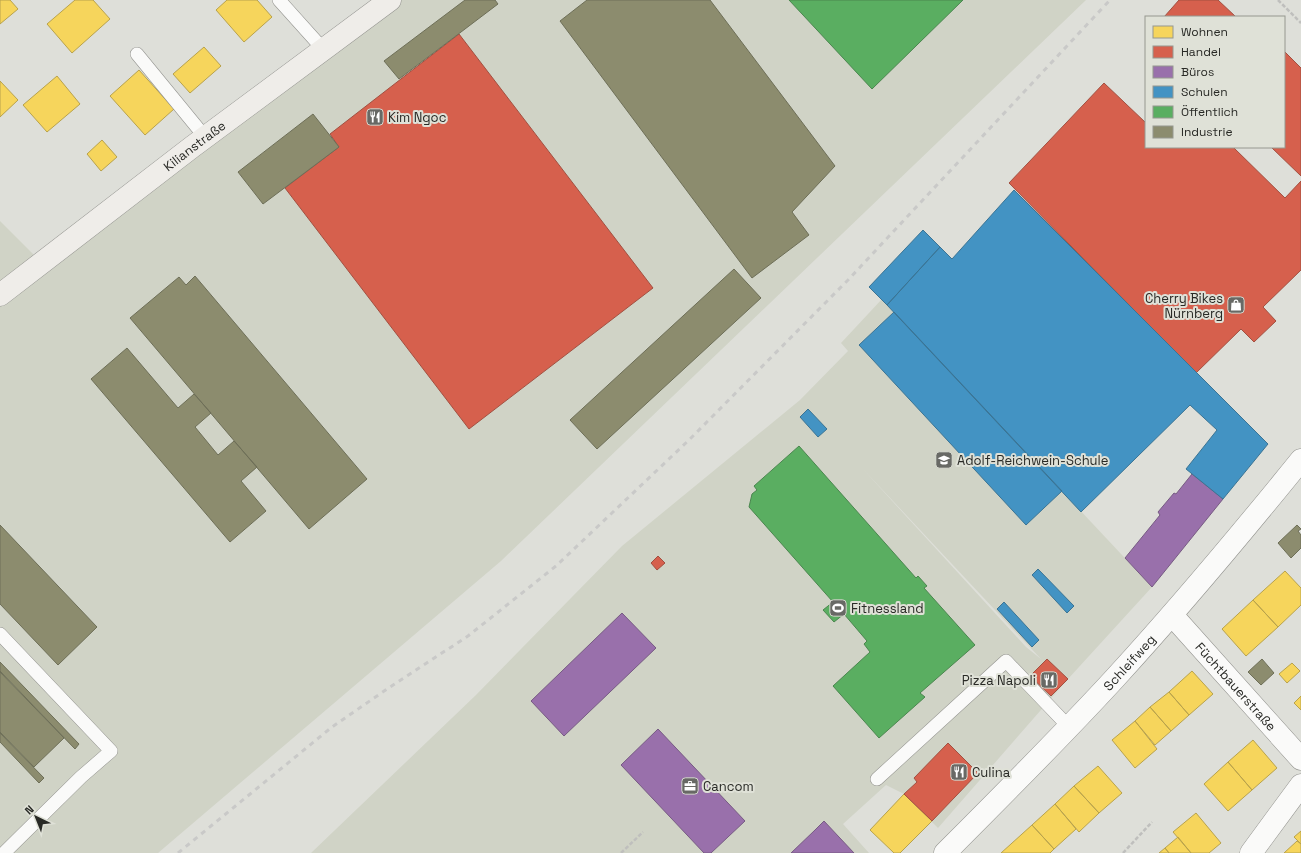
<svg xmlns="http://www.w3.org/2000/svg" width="1301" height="853" viewBox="0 0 1301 853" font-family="'Space Grotesk',sans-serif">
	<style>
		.built { fill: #d0d3c6; fill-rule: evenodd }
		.homes { fill: #f6d55c; stroke: #b8a24c }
		.shops { fill: #d6604d; stroke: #a25041 }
		.offices { fill: #9970ab; stroke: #775b83 }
		.schools { fill: #4393c3; stroke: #3b7494 }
		.public { fill: #5aae61; stroke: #4b864f }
		.industry { fill: #8c8c6e; stroke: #6e6f58 }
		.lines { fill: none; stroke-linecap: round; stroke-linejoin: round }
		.service-casing { stroke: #93938f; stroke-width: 14 }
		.minor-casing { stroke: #93938f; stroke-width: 23 }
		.secondary-casing { stroke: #93938f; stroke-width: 23 }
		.path { stroke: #bfbfbd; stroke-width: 2.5; stroke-dasharray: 4 2; stroke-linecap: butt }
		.service { stroke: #fafaf9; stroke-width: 13 }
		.minor { stroke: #fafaf9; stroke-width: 22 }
		.secondary { stroke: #efede9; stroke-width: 22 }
		.rail { stroke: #c9c9c8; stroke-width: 3; stroke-dasharray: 5 5; stroke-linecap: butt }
		.labels { text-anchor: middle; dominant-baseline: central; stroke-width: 4; stroke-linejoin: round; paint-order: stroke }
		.poi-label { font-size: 13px; fill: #292a26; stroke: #dfe1d7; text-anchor: start }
		.street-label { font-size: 13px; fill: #292a26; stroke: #dfe1d7 }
	</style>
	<rect width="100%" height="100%" fill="#dedfd9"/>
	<path class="built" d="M395 0H1086L501 561 158 853H0V221L34 255Z
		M882 299 1152 587 1068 679 938 828 904 794 886 785 843 824 869 853H311L476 695 622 546 800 400 848 351 841 343ZM862 468 1041 659 1026 647Z"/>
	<path class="homes" d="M0 0H10L18 9 0 24Z
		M75 0H93L110 19 72 53 47 24Z
		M227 0H257L272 17 244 42 216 10Z
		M204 47 221 66 190 93 173 74Z
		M139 70 174 109 145 135 110 96Z
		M57 76 80 104 47 132 23 105Z
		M0 81 18 100 0 117Z
		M102 140 117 157 101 171 87 154Z
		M1285 571 1301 588V605L1278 627 1253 600Z
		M1253 600 1278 627 1246 656 1222 629Z
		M1292 663 1300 671 1287 683 1279 674Z
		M1192 671 1213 694 1189 715 1169 692Z
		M1169 692 1189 715 1171 731 1150 707Z
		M1301 696V710L1294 703Z
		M1150 707 1171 731 1155 745 1135 721Z
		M1135 721 1157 749 1135 768 1112 740Z
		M1253 740 1277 768 1252 790 1228 762Z
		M1228 762 1252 790 1228 811 1204 784Z
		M1098 766 1122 793 1099 813 1074 786Z
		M1074 786 1099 813 1079 832 1055 804Z
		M904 794 932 821 900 853H894L870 830Z
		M1055 804 1076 829 1054 849 1032 825Z
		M1196 813 1221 843 1209 853H1191L1173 832Z
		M1032 825 1054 849 1050 853H1001Z
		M1301 831V844L1294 837Z
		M1178 837 1191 853H1169L1165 848Z
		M1297 841 1301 844V853H1284Z
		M1165 848 1169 853H1159Z"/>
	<path class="shops" d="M1179 0H1218L1236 17H1164Z
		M459 34 653 288 469 429 285 188 339 147 330 134Z
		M1284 51 1301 68V176L1271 147H1284Z
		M1104 83 1146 123V147H1233L1285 198 1301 181V270L1263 307 1276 321 1254 342 1241 329 1196 373 1009 183Z
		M658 556 665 563 657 570 651 563Z
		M1047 659 1068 679 1051 696 1030 676Z
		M948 743 978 773 932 821 904 794 917 782 914 778Z"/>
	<path class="offices" d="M1192 474 1223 499 1152 587 1125 558 1160 515 1158 512 1174 493 1176 494Z
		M622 613 656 648 564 736 531 701Z
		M658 729 745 821 711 853H704L621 765Z
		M824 821 854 853H791L815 830Z"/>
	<path class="schools" d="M1014 190 1268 444 1223 499 1186 469 1217 430 1190 405 1081 512 887 305 940 247 952 259Z
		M923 230 940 247 887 305 869 287Z
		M894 312 1062 491 1026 525 859 345Z
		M808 409 827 429 818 437 800 417Z
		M1038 569 1074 606 1067 613 1032 575Z
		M1004 602 1039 640 1032 647 997 609Z"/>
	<path class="public" d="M789 0H963L872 89Z
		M799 446 916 578 918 576 927 586 924 588 975 645 920 693 925 697 879 738 833 686 870 652 864 644 867 641 844 614 834 622 823 610 833 602 749 507 752 494 757 490 754 486Z"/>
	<path class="industry" d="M465 0H495L498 4 399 79 384 61Z
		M587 0H710L835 166 792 212 809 235 752 278 560 21Z
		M313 114 339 147 263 204 238 172Z
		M734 269 761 298 597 449 570 420Z
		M195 276 367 479 309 529 130 318 179 277 186 285Z
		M127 348 178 408 194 394 211 413 195 427 218 455 234 441 257 467 241 481 266 511 230 542 91 379Z
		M0 525 97 627 58 665 0 604Z
		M1297 525 1301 529 1298 531 1301 535V548L1291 558 1278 543Z
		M1262 659 1274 673 1261 685 1248 672Z
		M0 662 79 744 75 749 0 671Z
		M0 672 64 738 34 767 0 732Z
		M0 733 44 778 39 783 0 742Z"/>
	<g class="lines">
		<defs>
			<path id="service" d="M279 0 323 49
				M137 54 205 137
				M0 634 111 751 81 777 4 853
				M877 779 1006 661 1069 727"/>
			<g id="minor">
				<path id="s1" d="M1172 615 1301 759"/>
				<path id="s2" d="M945 853C1003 795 1061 737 1116 677 1180 607 1241 534 1301 460"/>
				<path d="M1251 853 1301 785"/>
			</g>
			<g id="secondary">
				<path id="s3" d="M0 295 192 147 390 0"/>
			</g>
		</defs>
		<use href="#service" class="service-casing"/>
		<use href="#minor" class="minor-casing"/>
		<use href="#secondary" class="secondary-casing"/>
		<path class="path" d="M1278 0 1301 23
			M621 853 643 832
			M1123 853 1152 822"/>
		<use href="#service" class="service"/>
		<use href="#minor" class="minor"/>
		<use href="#secondary" class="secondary"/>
		<path class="rail" d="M178 853 332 727 390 687 468 636 556 566 689 440 848 280 1110 0"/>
	</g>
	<defs>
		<symbol id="restaurant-square" viewBox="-11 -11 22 22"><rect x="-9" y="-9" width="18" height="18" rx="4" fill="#686965" stroke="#dfe1d7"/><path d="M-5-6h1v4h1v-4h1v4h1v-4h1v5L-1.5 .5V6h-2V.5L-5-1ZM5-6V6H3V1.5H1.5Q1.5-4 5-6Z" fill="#fff"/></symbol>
		<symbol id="shop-square" viewBox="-11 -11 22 22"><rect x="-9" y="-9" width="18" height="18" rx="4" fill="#686965" stroke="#dfe1d7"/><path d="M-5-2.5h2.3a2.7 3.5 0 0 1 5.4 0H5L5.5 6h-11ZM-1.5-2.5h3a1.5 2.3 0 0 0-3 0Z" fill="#fff"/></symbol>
		<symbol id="school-square" viewBox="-11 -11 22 22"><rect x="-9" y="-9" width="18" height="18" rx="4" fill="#686965" stroke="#dfe1d7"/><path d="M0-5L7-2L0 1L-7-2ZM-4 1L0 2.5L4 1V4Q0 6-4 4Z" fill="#fff"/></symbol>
		<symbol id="stadium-square" viewBox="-11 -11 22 22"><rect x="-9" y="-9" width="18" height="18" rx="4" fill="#686965" stroke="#dfe1d7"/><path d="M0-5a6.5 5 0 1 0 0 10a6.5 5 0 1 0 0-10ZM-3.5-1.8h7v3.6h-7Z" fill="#fff"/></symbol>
		<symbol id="office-square" viewBox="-11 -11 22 22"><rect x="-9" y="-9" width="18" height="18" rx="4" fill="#686965" stroke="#dfe1d7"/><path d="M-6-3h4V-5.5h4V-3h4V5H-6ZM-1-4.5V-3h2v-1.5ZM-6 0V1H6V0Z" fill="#fff"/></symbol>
	</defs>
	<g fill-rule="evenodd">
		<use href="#restaurant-square" x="365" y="107" width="20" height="20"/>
		<use href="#shop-square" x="1226" y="295" width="20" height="20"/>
		<use href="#school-square" x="934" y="450" width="20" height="20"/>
		<use href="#stadium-square" x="828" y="598" width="20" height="20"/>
		<use href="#restaurant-square" x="1039" y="670" width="20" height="20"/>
		<use href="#restaurant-square" x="949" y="762" width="20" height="20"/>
		<use href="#office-square" x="680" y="776" width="20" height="20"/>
	</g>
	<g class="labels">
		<g class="poi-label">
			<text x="388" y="117">Kim Ngoc</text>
			<text x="1223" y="298" text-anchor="end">Cherry Bikes<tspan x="1223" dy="15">Nürnberg</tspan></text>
			<text x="957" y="460">Adolf-Reichwein-Schule</text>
			<text x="851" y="608">Fitnessland</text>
			<text x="1036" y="680" text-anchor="end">Pizza Napoli</text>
			<text x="972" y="772">Culina</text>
			<text x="703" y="786">Cancom</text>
		</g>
		<g class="street-label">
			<text stroke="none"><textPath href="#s3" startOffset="245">Kilianstraße</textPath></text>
			<text stroke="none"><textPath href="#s2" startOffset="265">Schleifweg</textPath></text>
			<text stroke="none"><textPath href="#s1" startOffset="96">Füchtbauerstraße</textPath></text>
		</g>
	</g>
	<rect x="1145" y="16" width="140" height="132" fill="#dfe1d7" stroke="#969890"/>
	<rect x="1153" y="26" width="20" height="12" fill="#f6d55c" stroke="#969890"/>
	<text x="1181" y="36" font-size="12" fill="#292a26">Wohnen</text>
	<rect x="1153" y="46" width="20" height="12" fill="#d6604d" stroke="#969890"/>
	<text x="1181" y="56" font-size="12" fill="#292a26">Handel</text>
	<rect x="1153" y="66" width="20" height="12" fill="#9970ab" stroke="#969890"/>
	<text x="1181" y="76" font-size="12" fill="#292a26">Büros</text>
	<rect x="1153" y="86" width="20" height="12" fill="#4393c3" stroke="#969890"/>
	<text x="1181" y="96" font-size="12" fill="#292a26">Schulen</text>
	<rect x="1153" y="106" width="20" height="12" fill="#5aae61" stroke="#969890"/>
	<text x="1181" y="116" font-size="12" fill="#292a26">Öffentlich</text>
	<rect x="1153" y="126" width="20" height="12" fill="#8c8c6e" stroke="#969890"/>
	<text x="1181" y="136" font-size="12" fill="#292a26">Industrie</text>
	<g transform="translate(36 817) rotate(317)" stroke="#dfe1d7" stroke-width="3" paint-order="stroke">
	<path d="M0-3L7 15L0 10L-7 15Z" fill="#292a26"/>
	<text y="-6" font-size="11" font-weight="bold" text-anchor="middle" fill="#292a26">N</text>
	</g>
</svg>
